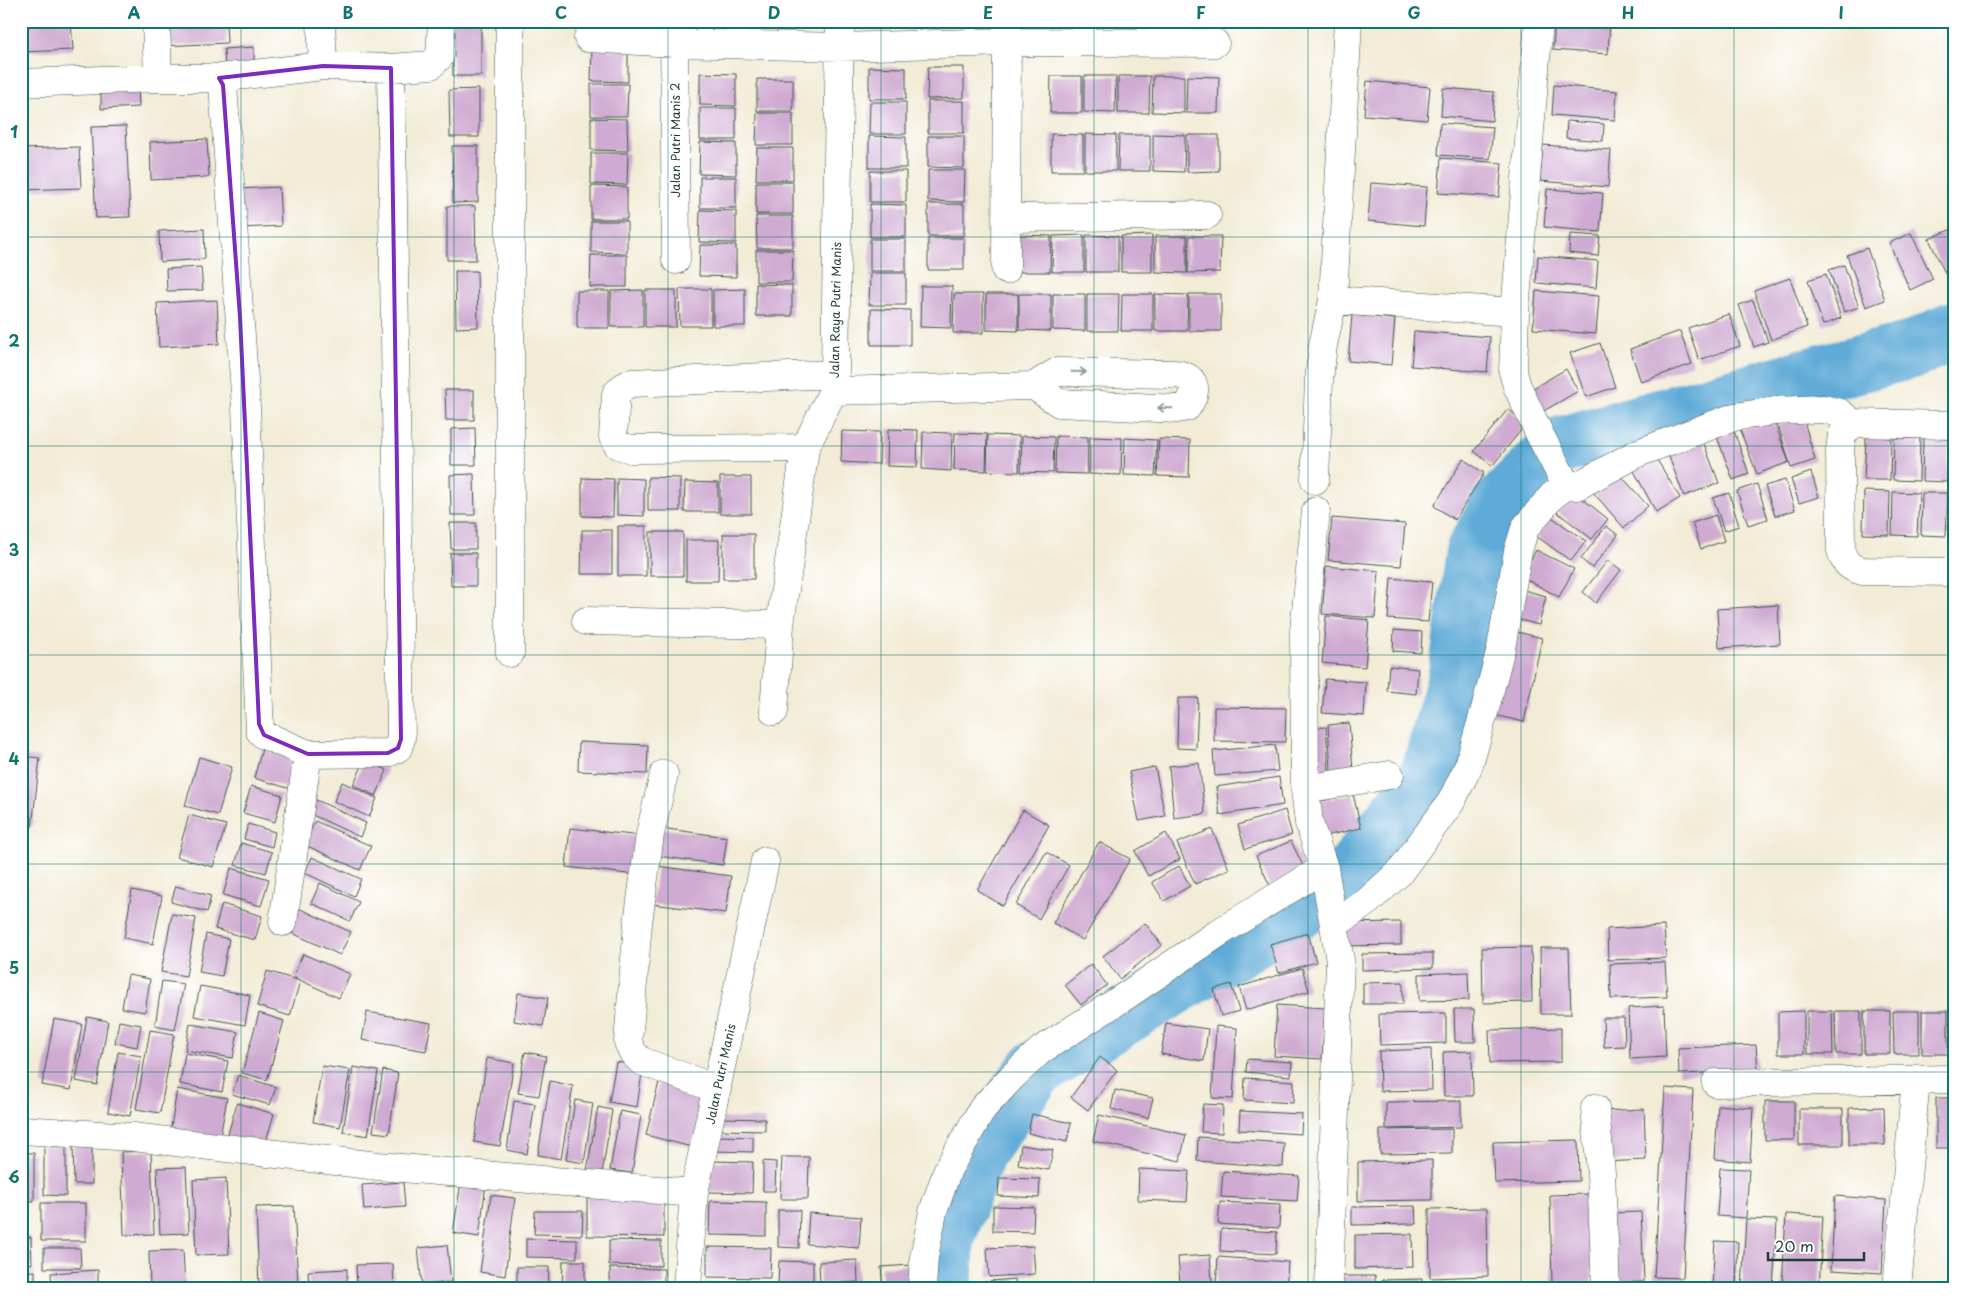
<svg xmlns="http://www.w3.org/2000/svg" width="1975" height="1309" viewBox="0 0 1975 1309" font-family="'Playpen Sans',sans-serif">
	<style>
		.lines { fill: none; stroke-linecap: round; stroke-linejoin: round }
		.river { stroke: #5faad7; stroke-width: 58 }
		.building { fill: #cfaad2 }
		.minor-casing { stroke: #3f574c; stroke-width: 29 }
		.minor { stroke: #fff; stroke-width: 28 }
		.oneway { stroke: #8f9e9a }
		.marked { fill: none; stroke: #7b2cbf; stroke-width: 4; stroke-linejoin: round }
		.grid { fill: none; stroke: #0f766e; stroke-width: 1; stroke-opacity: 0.55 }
		.labels { text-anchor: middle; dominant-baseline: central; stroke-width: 4; stroke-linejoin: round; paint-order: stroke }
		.street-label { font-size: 12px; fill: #1f3d34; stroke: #fff }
		.neatline { fill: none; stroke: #0f766e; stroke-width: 2 }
		.grid-label { font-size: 16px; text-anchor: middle; font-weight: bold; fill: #0f766e }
	</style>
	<rect width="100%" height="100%" fill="#fff"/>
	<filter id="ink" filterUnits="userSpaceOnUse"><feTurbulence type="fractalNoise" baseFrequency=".02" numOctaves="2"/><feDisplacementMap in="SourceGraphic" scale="10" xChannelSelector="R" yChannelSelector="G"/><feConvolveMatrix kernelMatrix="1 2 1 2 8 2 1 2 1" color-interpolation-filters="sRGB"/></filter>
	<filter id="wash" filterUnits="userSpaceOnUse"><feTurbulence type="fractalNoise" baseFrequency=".0096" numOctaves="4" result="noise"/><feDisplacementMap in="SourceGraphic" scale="20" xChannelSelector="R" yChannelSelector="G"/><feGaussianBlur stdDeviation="1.12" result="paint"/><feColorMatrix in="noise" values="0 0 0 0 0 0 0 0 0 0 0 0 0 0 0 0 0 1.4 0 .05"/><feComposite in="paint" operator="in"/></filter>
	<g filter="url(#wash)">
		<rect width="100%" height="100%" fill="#f2ebd6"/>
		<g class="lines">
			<path class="river" d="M943 1288 946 1239 977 1151 1036 1069 1277 925 1348 877 1429 775 1457 675 1474 552 1499 506 1559 446 1807 377 1912 350 1954 330"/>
		</g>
		<g id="blocks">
			<path class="building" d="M21 21H71L73 50 21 52Z
				M162 21H226L227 43 163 46Z
				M452 21H481V76H453Z
				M1555 21 1610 22 1608 54 1553 50Z
				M254 47V66L225 68 224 49Z
				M592 49 628 50V82L591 81Z
				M869 67 906 68V99H869Z
				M928 67H964V98L927 99Z
				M700 73 736 74V106L700 105Z
				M1051 76H1082V113H1050Z
				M1084 76H1116L1115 113 1084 112Z
				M1118 76H1150L1149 113H1118Z
				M1153 76H1184V113L1152 112Z
				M1187 76 1219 77 1218 113H1186Z
				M757 79H793V111H757Z
				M1367 81 1430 87 1427 120 1364 115Z
				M138 84 139 107 101 109V86Z
				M591 84H628L627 116H591Z
				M1554 85 1617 91 1615 120 1552 115Z
				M1443 88 1494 92 1492 121 1441 116Z
				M479 89V137H450L449 90Z
				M928 101H964V133H928Z
				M870 102H906V134H869Z
				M700 108H736V140H700Z
				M757 113H793V145H756Z
				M591 118 627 119 628 151 591 150Z
				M1567 121 1604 124 1603 141 1566 138Z
				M1440 123 1493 127 1490 159 1438 155Z
				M126 126 130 217 96 218 91 127Z
				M1051 134 1083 135V171H1051Z
				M1085 134 1116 135V171H1085Z
				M1153 134 1185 135 1184 172 1153 171Z
				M1119 135H1150V171H1118Z
				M1187 135H1219V171L1187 172Z
				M869 136 906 137V168H869Z
				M928 136H964V168L928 167Z
				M207 139 209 177 151 180 150 142Z
				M700 142 736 143V175L699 174Z
				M1543 145 1611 150 1608 187 1540 181Z
				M452 146H478V202L453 203Z
				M79 147 81 188 22 190 21 149Z
				M757 148H793V180H756Z
				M591 153H628L627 185 591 184Z
				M1441 158 1502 163 1499 197 1438 193Z
				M928 170H965L964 202 928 201Z
				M870 171H906V202H870Z
				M700 177H736V208H700Z
				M756 182H793V214H756Z
				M1371 183 1427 187 1424 226 1368 221Z
				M591 186 627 187V219H591Z
				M279 187 281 226 241 228 239 189Z
				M1547 189 1603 193 1600 232 1544 227Z
				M870 204 906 205V237H870Z
				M928 204H964V236H928Z
				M447 206H475L476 260H447Z
				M700 210 736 211V243L699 242Z
				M756 216H793V248H757Z
				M591 221H627V253L591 252Z
				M1954 228V287L1952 288 1929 239Z
				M204 229 205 259 160 262 159 231Z
				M1911 233 1933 279 1910 290 1889 243Z
				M1570 234 1600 236 1598 256 1569 253Z
				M1019 235 1051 236 1050 272H1019Z
				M1084 235V272H1052L1053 236Z
				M1086 235 1118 236V272H1086Z
				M1152 235V272H1121V236Z
				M1155 236H1187V273L1155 272Z
				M1189 236H1221L1220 272 1188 273Z
				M928 238H964V270H928Z
				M870 239H906V271H870Z
				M700 245H736V277L699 276Z
				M1867 248 1885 300 1866 307 1847 255Z
				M756 250H793L792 282H756Z
				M591 255H627V287H590Z
				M1538 256 1598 261 1596 288 1536 283Z
				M1844 265 1859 307 1844 312 1829 270Z
				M201 267 203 290 167 291 166 269Z
				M455 271H477L478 327 456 328Z
				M870 273H906V305H869Z
				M1826 274 1841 318 1823 325 1808 280Z
				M1790 278 1807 327 1771 340 1754 291Z
				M756 284 792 285V316H756Z
				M921 286H952L951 328 920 327Z
				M679 289H711V326H680Z
				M745 289V326H713V290Z
				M643 290V327H611V291Z
				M645 290H676V327H645Z
				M577 291H609V328H577Z
				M1536 291 1599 296 1596 334 1533 329Z
				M954 294H983V333H953Z
				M986 294H1018V331L986 330Z
				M1019 294H1051V331L1019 330Z
				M1053 294H1085V331L1053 330Z
				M1087 294H1119L1118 331H1087Z
				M1122 294H1153V331H1121Z
				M1155 294 1188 295 1187 331H1155Z
				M1189 294H1221V331H1189Z
				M217 300 219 344 159 347 157 303Z
				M1753 300 1768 342 1754 347 1739 305Z
				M871 309 910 310V345H871Z
				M1729 314 1740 346 1699 360 1688 328Z
				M1352 315 1395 319 1391 365 1348 361Z
				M1414 331 1490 337 1487 372 1411 366Z
				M1680 331 1692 364 1641 382 1630 349Z
				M1600 343 1615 387 1586 397 1570 353Z
				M1566 369 1578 391 1542 412 1530 390Z
				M445 390H474V420H446Z
				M1508 409 1526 424 1492 466 1474 451Z
				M1803 417 1815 460 1791 468 1778 425Z
				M1773 418 1789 462 1757 474 1740 430Z
				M475 428 476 465H451V429Z
				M1733 428 1749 474 1733 480 1716 434Z
				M888 429 918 430 917 467 887 466Z
				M842 431 880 432 879 464 841 462Z
				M923 432 952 433 951 471 922 469Z
				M955 433 987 434 986 471 954 470Z
				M988 435 1020 436 1019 472 987 471Z
				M1022 436 1054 437 1053 473 1021 472Z
				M1056 436 1088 437 1087 474 1055 473Z
				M1701 436 1719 483 1684 496 1666 449Z
				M1090 437 1122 438 1121 475 1089 474Z
				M1866 437 1891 438 1890 480H1864Z
				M1125 438 1157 440 1155 476 1124 475Z
				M1894 438H1920L1919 481 1893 480Z
				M1923 438 1949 439 1947 482 1922 481Z
				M1159 439 1190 440 1189 477 1157 476Z
				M1951 439H1954V482L1951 481Z
				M1656 458 1680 498 1656 512 1634 471Z
				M1463 459 1484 473 1455 520 1434 506Z
				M1616 470 1648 506 1624 528 1592 491Z
				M1811 472 1819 497 1799 503 1791 479Z
				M474 474 475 515H451L450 475Z
				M648 477 680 478V511H648Z
				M720 477H751V514H720Z
				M582 478 614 479 613 517 582 516Z
				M617 478 644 479V516L617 515Z
				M1785 480 1795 510 1775 516 1765 486Z
				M685 482 718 483V512H684Z
				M1757 484 1768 519 1748 525 1737 491Z
				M1569 488 1608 519 1592 539 1553 509Z
				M1864 491 1890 492 1889 535 1863 534Z
				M1893 492 1919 493 1917 536 1892 535Z
				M1729 493 1739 526 1724 531 1713 498Z
				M1922 493H1948L1946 536 1921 535Z
				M1950 493H1954V536H1950Z
				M1543 511 1586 541 1571 561 1529 531Z
				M1716 515 1724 541 1701 549 1692 523Z
				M1332 518 1405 524 1401 566 1328 560Z
				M450 523H476V549H451Z
				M618 526H646V576H618Z
				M1606 526 1618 535 1592 568 1581 559Z
				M582 530H612V574H581Z
				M650 532H683V576H650Z
				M723 534H754V579H723Z
				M686 540H719L718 581H686Z
				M1536 550 1574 569 1559 597 1522 577Z
				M450 553H476V586H451Z
				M1608 560 1621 570 1596 603 1583 592Z
				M1326 566 1379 571 1375 618 1322 614Z
				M1391 578 1432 582 1428 622 1388 619Z
				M1516 588 1546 596 1539 625 1509 617Z
				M1778 605 1780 644 1719 648 1717 609Z
				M1326 616 1369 620 1365 667 1322 663Z
				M1394 630 1422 632 1421 653 1393 651Z
				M1509 630 1542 638 1524 722 1490 714Z
				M1389 666 1418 669 1416 694 1387 691Z
				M1325 679 1366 682 1364 716 1322 713Z
				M1178 698H1198L1196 749 1177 748Z
				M1214 707 1286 708 1285 742 1214 741Z
				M1349 723 1353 770 1331 771 1328 725Z
				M1326 727 1329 772 1310 774 1306 728Z
				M579 742 648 745 647 774 578 771Z
				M1275 745 1278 771 1215 776 1213 751Z
				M262 749 299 760 291 789 254 778Z
				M21 756 40 758 32 827 21 826Z
				M199 757 232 767 218 815 185 806Z
				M365 760 387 770 376 796 353 785Z
				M1199 763 1205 814 1174 818 1169 766Z
				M1155 767 1165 816 1139 821 1129 772Z
				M1279 777 1283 805 1220 815 1216 787Z
				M342 782 377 798 369 817 334 801Z
				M251 786 282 795 275 822 243 813Z
				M1353 794 1361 828 1325 836 1317 802Z
				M312 798 366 823 360 837 306 812Z
				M1023 810 1049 825 1003 906 977 890Z
				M1285 810 1292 835 1245 849 1238 825Z
				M189 815 226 825 213 867 177 857Z
				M315 821 371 846 360 870 305 845Z
				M248 824 275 832 272 847 244 839Z
				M570 828 641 836 637 875 566 867Z
				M660 828 727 837 723 865 657 856Z
				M1212 829 1229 869 1195 884 1177 843Z
				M1166 833 1180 859 1148 876 1135 851Z
				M1291 841 1305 870 1270 886 1256 856Z
				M1099 842 1130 859 1083 940 1053 923Z
				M241 843 272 852 266 873 235 865Z
				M1046 852 1069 865 1039 919 1016 905Z
				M312 857 361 879 354 896 305 873Z
				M657 866 731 876 726 913 652 904Z
				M1179 866 1190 886 1164 901 1152 882Z
				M231 868 269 879 261 906 223 895Z
				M320 883 359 902 350 921 311 903Z
				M176 886 211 896 207 912 171 902Z
				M132 890 162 896 153 944 124 938Z
				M21 895H25L23 914H21Z
				M222 904 262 916 255 940 215 929Z
				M298 908 351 932 340 955 288 931Z
				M172 914 196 918 186 976 161 972Z
				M1401 922V945L1341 946 1340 923Z
				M1145 923 1162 945 1120 979 1103 956Z
				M1664 926 1666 958 1608 960 1607 929Z
				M1308 933 1316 962 1279 973 1270 944Z
				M206 934 229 939 222 976 199 972Z
				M1531 947 1532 1002 1483 1003 1482 948Z
				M1540 948H1569L1571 1014H1541Z
				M1433 953V968L1362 970V954Z
				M303 954 350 974 339 998 293 977Z
				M1665 962 1667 997 1611 999 1610 964Z
				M1091 964 1107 985 1081 1005 1065 985Z
				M1302 968 1309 991 1246 1010 1239 987Z
				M267 971 300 981 290 1016 257 1006Z
				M1468 972 1469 1000 1419 1001V974Z
				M128 975 150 979 145 1012 122 1008Z
				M162 981 184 984 175 1030 155 1026Z
				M1403 982V1004H1363V983Z
				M1231 984 1239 1011 1221 1016 1214 989Z
				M200 986 250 995 245 1025 194 1016Z
				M518 993 548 998 543 1026 514 1021Z
				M1277 1005 1325 1008 1322 1059 1274 1056Z
				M1664 1006 1666 1057 1630 1059 1628 1008Z
				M1454 1009H1474L1475 1042H1455Z
				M1804 1011V1054H1778V1012Z
				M1807 1011H1832L1833 1054H1807Z
				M1835 1011H1861V1054H1836Z
				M1864 1011H1890V1054H1864Z
				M1893 1011H1919V1054H1894Z
				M1922 1011H1948V1054H1922Z
				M1951 1011H1954V1054H1951Z
				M367 1012 431 1023 426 1051 362 1040Z
				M259 1013 284 1021 267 1080 242 1073Z
				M1446 1013V1043L1380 1045 1379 1014Z
				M87 1017 108 1021 97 1085 76 1081Z
				M1603 1018H1624L1625 1046 1604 1047Z
				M54 1019 82 1024 71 1090 42 1085Z
				M119 1021 141 1025 137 1047 115 1043Z
				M1166 1023 1208 1029 1204 1061 1161 1054Z
				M190 1024 238 1032 233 1058 185 1050Z
				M1216 1026 1237 1028 1233 1099 1212 1098Z
				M1561 1028V1062L1490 1063 1489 1030Z
				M150 1030 174 1034 160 1113 136 1109Z
				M1756 1045 1758 1071 1679 1074 1678 1048Z
				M1431 1049 1432 1090 1380 1091 1379 1051Z
				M1472 1051 1473 1096H1444L1443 1052Z
				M118 1052 141 1056 130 1116 108 1112Z
				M525 1052 546 1056 539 1096 518 1093Z
				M185 1053 228 1061 222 1092 180 1084Z
				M1100 1057 1117 1070 1088 1110 1071 1097Z
				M487 1058 514 1063 500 1146 474 1142Z
				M1247 1059 1292 1062 1291 1076 1246 1072Z
				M616 1062 643 1066 637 1107 609 1102Z
				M322 1066 350 1070 340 1127 313 1122Z
				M353 1067 378 1071 368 1136 343 1132Z
				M383 1070 398 1073 389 1134 373 1132Z
				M238 1075 276 1087 270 1105 232 1094Z
				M1245 1078 1294 1081 1293 1103 1244 1100Z
				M550 1081 573 1086 561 1159 538 1155Z
				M659 1082 708 1095 695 1148 646 1135Z
				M1665 1088 1693 1090 1683 1278 1654 1277Z
				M177 1089 227 1098 219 1143 170 1134Z
				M1115 1090 1153 1098 1148 1118 1111 1109Z
				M1936 1098H1954V1148H1936Z
				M575 1100 593 1103 584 1163 566 1160Z
				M514 1101 535 1104 527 1154 507 1150Z
				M1461 1101V1127L1386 1129V1102Z
				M1765 1101H1794V1140H1765Z
				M237 1103 274 1114 264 1148 227 1137Z
				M1203 1104 1223 1105 1222 1133 1201 1132Z
				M1718 1105 1753 1108 1750 1162 1715 1159Z
				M598 1107 612 1110 602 1174 587 1171Z
				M1884 1107 1885 1145H1849V1108Z
				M1644 1109 1646 1160 1603 1162 1600 1111Z
				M1799 1109H1843V1145H1799Z
				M620 1111 641 1115 632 1173 610 1170Z
				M1240 1111 1302 1114 1301 1134 1239 1130Z
				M1032 1114 1071 1123 1067 1142 1028 1133Z
				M1099 1115 1186 1135 1180 1161 1093 1141Z
				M720 1118 765 1119V1131L720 1130Z
				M1452 1129V1153L1380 1154V1130Z
				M716 1136 753 1137V1152L716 1151Z
				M1198 1137 1284 1143 1283 1167 1197 1161Z
				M1578 1140 1579 1181 1495 1183 1493 1142Z
				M44 1141H66V1196L44 1195Z
				M92 1142V1184H74L73 1143Z
				M1021 1145 1053 1150 1049 1170 1018 1165Z
				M151 1151 154 1234 124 1235 121 1152Z
				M21 1153H34V1201H21Z
				M782 1157H809L808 1199H780Z
				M1432 1160V1200L1358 1201V1162Z
				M711 1161 753 1162 752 1193 709 1192Z
				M763 1161 776 1162 775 1191H763Z
				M186 1167 189 1233 160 1234 157 1168Z
				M1720 1168 1749 1169 1746 1218 1717 1216Z
				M1139 1169 1189 1171 1187 1202 1138 1200Z
				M1223 1171 1299 1176 1297 1201 1221 1197Z
				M226 1178 229 1254 196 1255 193 1180Z
				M999 1178 1040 1179 1039 1198 998 1196Z
				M403 1182 405 1207 364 1210 362 1185Z
				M461 1182 486 1185 479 1237 453 1233Z
				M587 1193H664V1237L587 1236Z
				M1590 1194 1592 1283 1552 1284 1550 1195Z
				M491 1195 515 1198 505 1276 480 1272Z
				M1835 1196 1886 1200 1882 1273 1831 1270Z
				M710 1201 766 1202V1236L709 1235Z
				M1220 1202 1280 1205 1279 1228 1218 1224Z
				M41 1203H86V1241H41Z
				M294 1206 298 1285 259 1287 256 1207Z
				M993 1206 1034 1207 1033 1232 993 1231Z
				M1415 1206 1416 1224 1352 1225V1207Z
				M1487 1208 1488 1276 1430 1278 1429 1209Z
				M778 1210H800L799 1248 778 1247Z
				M535 1211H583L582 1235 534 1234Z
				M1641 1212 1644 1282 1613 1283 1609 1213Z
				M809 1213 861 1217 859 1248 807 1244Z
				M1786 1214 1823 1216 1819 1288 1782 1287Z
				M1746 1219 1777 1220 1773 1288H1742Z
				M1221 1229 1277 1232 1276 1254 1220 1251Z
				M1412 1234 1413 1267 1355 1269V1235Z
				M21 1237H31L32 1264H21Z
				M526 1239 577 1240V1258L526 1257Z
				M609 1240 661 1241V1266L609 1265Z
				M1715 1241 1738 1242 1736 1288H1712Z
				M447 1245 451 1282 422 1285 418 1248Z
				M1033 1246 1035 1274 989 1277 987 1248Z
				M707 1247 771 1248 770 1278 707 1277Z
				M44 1248H80L81 1268H44Z
				M183 1250 185 1288H150L149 1251Z
				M1210 1255 1212 1282 1180 1284 1178 1257Z
				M1218 1257 1288 1262 1286 1288 1216 1286Z
				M857 1260 858 1282 820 1284 819 1262Z
				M563 1261H585V1288H562Z
				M779 1261 813 1262V1286L778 1285Z
				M393 1264 394 1288H357L356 1265Z
				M912 1265 914 1288H883L881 1267Z
				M517 1267H549L548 1288H517Z
				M610 1268 664 1269V1286L610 1285Z
				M347 1269V1288H309L308 1271Z
				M98 1270V1288H52L51 1273Z
				M35 1271V1288H21V1272Z
				M1339 1276H1375V1288H1340Z
				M1015 1279 1016 1288H991L990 1281Z
				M1422 1279V1288H1382V1280Z
				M705 1283 756 1284V1288H705Z"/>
		</g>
	</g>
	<g filter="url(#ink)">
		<use href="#blocks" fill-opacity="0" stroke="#3f574c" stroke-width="1"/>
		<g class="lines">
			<defs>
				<path id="minor" d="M156 21 158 78
					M321 21 323 66
					M674 21 676 260
					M1539 21 1515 312 1513 372 1517 386 1540 435 1563 479 1568 484 1577 486 1638 453 1734 417 1775 411 1823 409 1840 413 1853 423
					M588 38 674 43 840 47 1006 42 1215 43
					M219 78 223 85 246 407 260 731 264 735 308 754 388 753 398 748 401 739 391 68
					M21 83 158 78H219L323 66 391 68 431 65 440 56 442 21
					M1006 218 1207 215
					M1006 270 1007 21
					M1333 300 1515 312
					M833 391 1034 386 1057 372 1172 374C1195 374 1200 389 1187 407L1177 409 1059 403 1034 386
					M1954 425 1853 423 1842 435 1840 450 1841 550C1844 563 1850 568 1863 571L1954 572
					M805 448 631 449 618 445 613 437 616 394 623 387 631 383 835 374
					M1315 480 1319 380 1323 345 1333 300 1348 21
					M1316 511 1304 631 1305 789 1309 823 1324 868 1340 960 1329 1288
					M586 621 780 625
					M510 653V21
					M774 711 780 625 805 448 833 391 835 374 840 21
					M664 774 650 834 638 923 628 1042 633 1053 641 1061 717 1089
					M1305 789 1390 775
					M283 922 308 754
					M1334 925 1368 901 1399 873 1451 802 1469 765 1485 709 1501 648 1518 551 1525 528 1552 496 1568 484
					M1716 1083 1954 1079
					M1595 1108 1601 1173 1606 1288
					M21 1130 133 1137 378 1166 694 1193
					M687 1288 694 1193 765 861
					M922 1288 924 1257 933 1212 948 1169 983 1108 1012 1077 1041 1050 1124 997 1220 932 1324 868
					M1897 1288 1916 1079"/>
			</defs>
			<use href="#minor" class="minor-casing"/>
			<use href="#minor" class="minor"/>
		</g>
		<defs><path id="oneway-shaft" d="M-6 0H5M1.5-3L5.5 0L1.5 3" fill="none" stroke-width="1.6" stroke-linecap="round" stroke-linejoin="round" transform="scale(1.25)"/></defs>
		<g class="oneway">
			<use href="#oneway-shaft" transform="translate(1079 372) rotate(1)"/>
			<use href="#oneway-shaft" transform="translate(1165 408) rotate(-178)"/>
		</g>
	</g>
	<path class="marked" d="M323 66 391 68 401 739 398 748 388 753 308 754 264 735 259 724 240 317 223 85 219 78Z"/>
	<path class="grid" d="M241 21V1288M454 21V1288M668 21V1288M881 21V1288M1094 21V1288M1308 21V1288M1521 21V1288M1734 21V1288M21 237H1954M21 446H1954M21 655H1954M21 864H1954M21 1072H1954"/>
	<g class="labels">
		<g class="street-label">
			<text transform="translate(675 140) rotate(-90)">Jalan Putri Manis 2</text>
			<text transform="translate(835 310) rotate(-89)">Jalan Raya Putri Manis</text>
			<text transform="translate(720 1074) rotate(-78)">Jalan Putri Manis</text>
		</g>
	</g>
	<rect width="1975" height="1309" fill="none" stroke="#fff" stroke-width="55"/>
	<path d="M1768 1252v8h96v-8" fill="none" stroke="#1f3d34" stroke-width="2.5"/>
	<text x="1775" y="1252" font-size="15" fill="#1f3d34" stroke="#ffffff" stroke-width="4" paint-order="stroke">20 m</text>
	<rect x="28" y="28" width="1920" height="1254" class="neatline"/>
	<g class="grid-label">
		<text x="134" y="19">A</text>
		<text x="348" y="19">B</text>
		<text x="561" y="19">C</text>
		<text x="774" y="19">D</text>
		<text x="988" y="19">E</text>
		<text x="1201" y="19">F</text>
		<text x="1414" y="19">G</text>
		<text x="1628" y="19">H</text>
		<text x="1841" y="19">I</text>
		<text x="14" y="138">1</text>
		<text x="14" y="347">2</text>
		<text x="14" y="556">3</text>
		<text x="14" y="765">4</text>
		<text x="14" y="974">5</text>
		<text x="14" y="1183">6</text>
	</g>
</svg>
